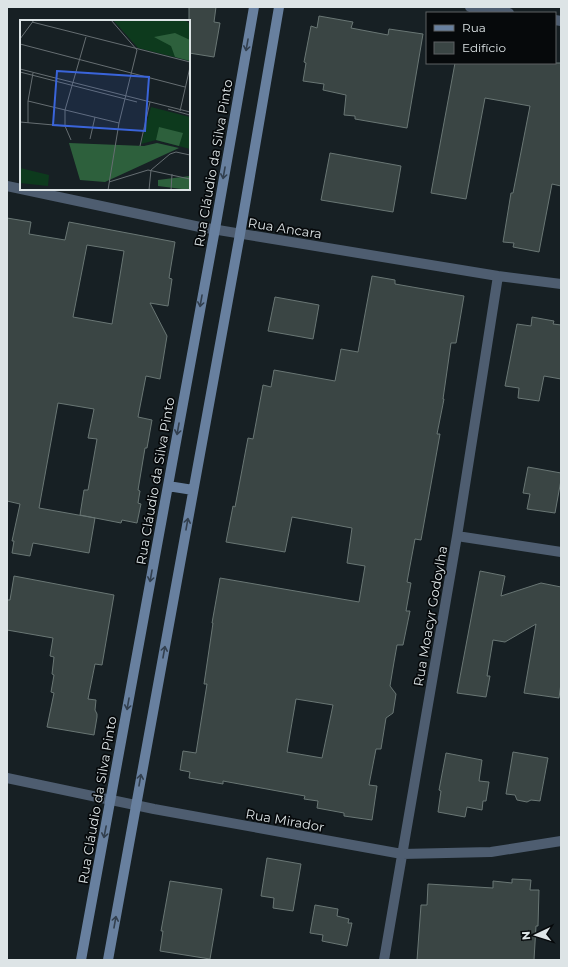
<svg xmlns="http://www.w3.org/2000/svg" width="568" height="967" viewBox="0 0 568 967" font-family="Montserrat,sans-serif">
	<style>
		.building { fill: #3a4544; stroke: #697674; fill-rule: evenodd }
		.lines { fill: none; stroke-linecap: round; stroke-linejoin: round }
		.street { stroke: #4e5d70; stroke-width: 10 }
		.secondary { stroke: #68809f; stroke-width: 10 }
		.oneway { stroke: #323f4e }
		.labels { text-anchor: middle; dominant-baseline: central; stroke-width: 3.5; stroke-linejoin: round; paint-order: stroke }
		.street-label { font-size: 13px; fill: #dde4e6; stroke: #06090b }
		.inset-road { fill: none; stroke: #666e72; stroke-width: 1 }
		.view { fill: #3a64da; fill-opacity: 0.15; stroke: #3a64da; stroke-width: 2 }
		.inset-edge { fill: none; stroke: #dde4e6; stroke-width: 2 }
	</style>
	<rect width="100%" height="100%" fill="#172024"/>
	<path class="building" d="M189 7H216L214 22 220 23 214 57 189 53Z
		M319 16 353 22 351 28 388 35 389 29 423 34 407 128 355 119V116L344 115 346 95 323 90 324 84 303 81 306 63 304 62 311 26 317 28Z
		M455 63H561V186L552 184 539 252 513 247 514 243 503 242 511 193H513L530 106 485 98 466 199 431 193Z
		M330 153 401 166 393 212 321 200Z
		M7 218 31 222 29 234 65 240 69 222 175 242 169 278 172 279 168 306 150 303 167 336 160 379 146 376 138 417 152 420 147 448H145L138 490 140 491 138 503 141 504 137 523 122 520 121 523 80 515 84 490H88L97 439 88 438 94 409 58 403 39 508 95 518 89 553 33 543 30 556 12 553 14 541H12L20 504 7 501ZM87 245 124 251 112 324 73 317Z
		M372 276 395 280V284L464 296 456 343H451L443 399H444L437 434H440L421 540 415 539 407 582 411 583 406 611H410L403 645H397L394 662 390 686 396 694 393 713 386 718 381 749H376L369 785 377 786 372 820 344 816V813L317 808 318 801 304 799 305 796 223 781V784L189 778 190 772 180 770 183 751 196 753 207 684H204L213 623H212L220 578 359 602 365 566 347 563 352 528 292 517 285 552 226 542 233 506 235 507 248 438 253 439 263 385 271 387 274 370 335 381 341 349 358 352ZM296 699 333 705 322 758 287 752Z
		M275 297 319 305 313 339 268 331Z
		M532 317 554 321 553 324 561 325V379L544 376 539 401 518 398 519 388 505 386 517 324 531 326Z
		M528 467 561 473V480L555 513 527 509 530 494 523 493Z
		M480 571 505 576 501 596 541 583 561 587V683L559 698 524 693 536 624 505 642 493 640 487 676H490L486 697 457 693Z
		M14 576 114 595 102 665 95 664 88 699 96 700 95 710 97 714V717L94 735 47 727 54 693 51 692 54 675 52 674 54 657 50 656 53 638 7 630V600H10Z
		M513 752 548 758 540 801 531 800 527 802 517 800 515 795 506 794Z
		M446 753 482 760 479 781 489 782 486 801H483L482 810 467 807 465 817 438 812 441 791 439 790Z
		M267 858 301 864 293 911 273 908 274 898 261 896Z
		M512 879 531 880 530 890H539L538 926H536L534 960H417L421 905H427L428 884 493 888V881L512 883Z
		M170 881 222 889 210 959 160 951 163 931H161Z
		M315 905 338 909 337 916 349 919 348 923H352L347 946 322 941 323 935 310 933Z"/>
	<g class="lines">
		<path class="street" d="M470 7 509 13
			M555 20 561 21
			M7 186 200 227 498 276 561 284
			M457 536 561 552
			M7 778 154 809 402 854 491 852 561 841
			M384 960 457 536 498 276"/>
		<path class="secondary" d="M168 486 193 490
			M81 960 215 229 254 7
			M108 960 240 234 279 7"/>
	</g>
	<defs><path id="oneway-shaft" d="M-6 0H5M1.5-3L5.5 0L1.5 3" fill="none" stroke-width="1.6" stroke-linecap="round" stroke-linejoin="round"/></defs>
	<g class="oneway">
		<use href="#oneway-shaft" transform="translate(247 45) rotate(100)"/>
		<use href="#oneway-shaft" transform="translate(224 173) rotate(100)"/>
		<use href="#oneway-shaft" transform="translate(201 301) rotate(100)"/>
		<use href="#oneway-shaft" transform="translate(178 429) rotate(100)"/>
		<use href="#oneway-shaft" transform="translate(187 524) rotate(-80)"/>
		<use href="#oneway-shaft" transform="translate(151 576) rotate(100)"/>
		<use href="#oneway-shaft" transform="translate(164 652) rotate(-80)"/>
		<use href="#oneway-shaft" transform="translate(128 704) rotate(100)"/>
		<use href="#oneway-shaft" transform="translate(140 780) rotate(-80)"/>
		<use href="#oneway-shaft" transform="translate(105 832) rotate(101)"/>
		<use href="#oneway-shaft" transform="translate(115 922) rotate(-80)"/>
	</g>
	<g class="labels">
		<g class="street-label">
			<text transform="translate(213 163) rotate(-80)">Rua Cláudio da Silva Pinto</text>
			<text transform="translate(285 228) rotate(9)">Rua Ancara</text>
			<text transform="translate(155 481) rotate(-80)">Rua Cláudio da Silva Pinto</text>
			<text transform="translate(430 616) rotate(-80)">Rua Moacyr Godoylha</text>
			<text transform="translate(97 800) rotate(-80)">Rua Cláudio da Silva Pinto</text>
			<text transform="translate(285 820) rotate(10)">Rua Mirador</text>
		</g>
	</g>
	<g transform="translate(20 20)">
		<rect width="170" height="170" fill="#172024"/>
		<path d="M93 0H165L170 4V41L118 28ZM131 87 170 97V129L136 120 121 124ZM0 148 29 155 28 166 0 163Z" fill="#0d3a1d"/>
		<path d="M155 13 170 20V41L155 37 151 26 134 17ZM139 107 163 113 159 126 136 120ZM49 123 124 126 137 123 159 128 85 162 60 160ZM170 156V170L138 166V160Z" fill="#2d603c"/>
		<path class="inset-road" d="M12 2 170 42M0 19 14 0M0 24 165 67M0 49 170 92M0 52 117 82M8 81 99 103M148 89 170 95M160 91 170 47M0 102 45 106M8 103V81L13 53M70 119 75 97M51 120 45 106V90L66 17M120 126 130 82M89 162 128 150 170 159M88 170 99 103 117 30 91 0M129 170 131 150 150 134 156 132 170 135M151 170 152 154"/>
		<path class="view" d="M37 51 129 57 125 111 33 105Z"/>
		<rect width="170" height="170" class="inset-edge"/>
	</g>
	<rect width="568" height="967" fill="none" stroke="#dde4e6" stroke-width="16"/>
	<rect x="426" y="12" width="130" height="52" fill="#06090b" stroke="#5c6163"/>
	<rect x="434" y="25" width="20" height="6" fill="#68809f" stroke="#5c6163"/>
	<text x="462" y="32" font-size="12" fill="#dde4e6">Rua</text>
	<rect x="434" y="42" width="20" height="12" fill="#3a4544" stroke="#5c6163"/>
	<text x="462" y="52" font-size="12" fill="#dde4e6">Edifício</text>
	<g transform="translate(536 935) rotate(266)" stroke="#06090b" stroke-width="3" paint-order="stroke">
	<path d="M0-3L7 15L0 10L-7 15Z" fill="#dde4e6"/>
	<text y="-6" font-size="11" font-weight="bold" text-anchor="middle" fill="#dde4e6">N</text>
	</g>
</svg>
